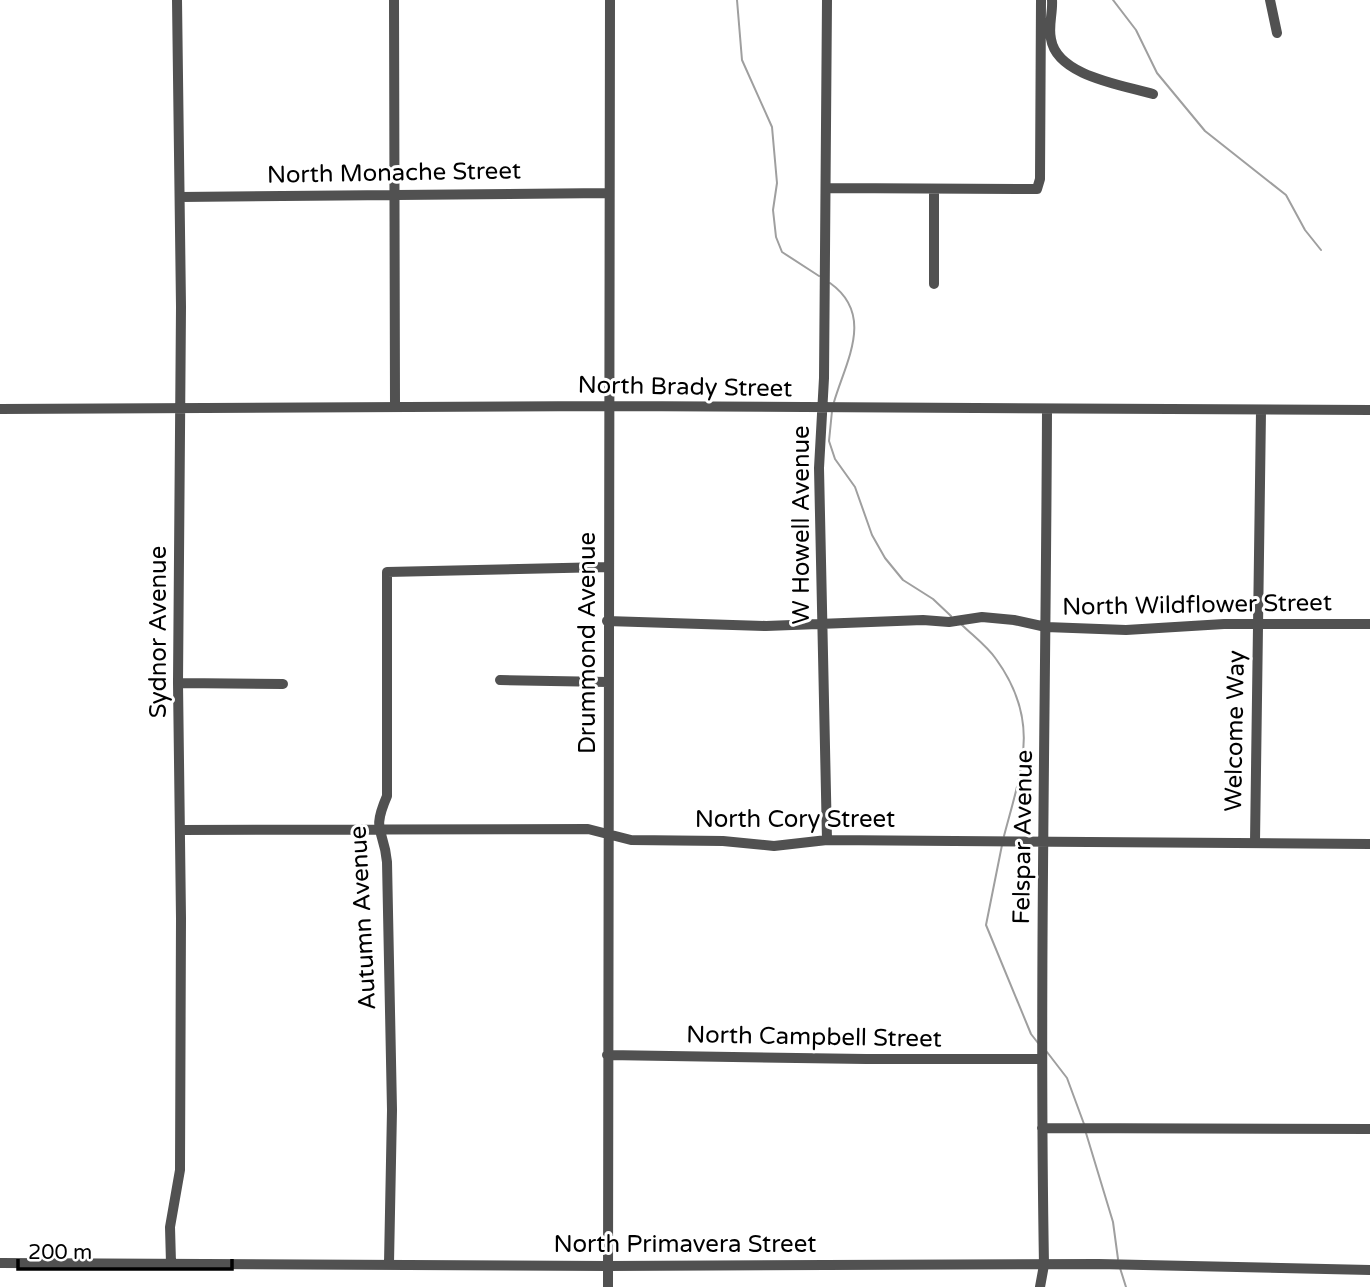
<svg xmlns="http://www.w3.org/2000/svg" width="1370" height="1287" viewBox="0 0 1370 1287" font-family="'Varela Round',sans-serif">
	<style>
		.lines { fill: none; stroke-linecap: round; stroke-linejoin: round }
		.stream { stroke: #9f9f9f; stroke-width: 2 }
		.minor { stroke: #515151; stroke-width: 10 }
		.labels { text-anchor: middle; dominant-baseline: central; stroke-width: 6; stroke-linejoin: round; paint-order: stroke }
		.street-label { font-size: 24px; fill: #000; stroke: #fff }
	</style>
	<rect width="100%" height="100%" fill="#fff"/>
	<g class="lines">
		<path class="stream" d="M737 0 742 60 772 127 777 183 773 210 776 237 782 252 819 276
			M1113 0 1136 30 1157 73 1205 131 1286 195 1305 230 1321 250
			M830 283C875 315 846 361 834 402
			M832 411 829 441 835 459 855 487 872 535 885 558 903 580 933 599 951 616
			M961 624C972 635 987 646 996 659 1041 721 1022 768 1004 836
			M1002 845 986 925 1031 1034 1038 1043
			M1047 1052 1067 1078 1084 1124
			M1086 1133 1113 1222 1118 1259
			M1120 1268 1126 1287"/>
		<path class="minor" d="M394 0 395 406
			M1052 0C1053 12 1048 27 1051 39 1057 76 1122 85 1153 94
			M1270 0 1277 33
			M827 188 1037 189 1040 179 1041 0
			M934 190V284
			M180 197 609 193
			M0 409 610 406 1370 410
			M607 621 766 626 923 620 949 622 982 617 1014 620 1046 627 1126 630 1224 624H1370
			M500 680 608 682
			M178 683 283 684
			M180 830 588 829 631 840 723 841 774 846 827 840 1370 844
			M827 840 819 468 824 378 827 0
			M1255 842 1261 411
			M607 1055 866 1059H1041
			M1042 1128 1370 1129
			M0 1263 608 1266 1098 1264 1370 1270
			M171 1263 170 1227 180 1170 181 918 178 683 181 307 177 0
			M389 1263 392 1110 387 862C384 828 371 833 387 796V572L607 567
			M608 1287 610 0
			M1040 1287 1044 1265C1039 980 1046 694 1047 409"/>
	</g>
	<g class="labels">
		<g class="street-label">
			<text transform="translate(394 173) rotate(-1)">North Monache Street</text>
			<text transform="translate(685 387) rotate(1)">North Brady Street</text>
			<text transform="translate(801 525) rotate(-90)">W Howell Avenue</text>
			<text transform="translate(1197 605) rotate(-1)">North Wildflower Street</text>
			<text transform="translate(158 632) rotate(-90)">Sydnor Avenue</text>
			<text transform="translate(587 643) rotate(-90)">Drummond Avenue</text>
			<text transform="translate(1235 731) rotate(-89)">Welcome Way</text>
			<text x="795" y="819">North Cory Street</text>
			<text transform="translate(1023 837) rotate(-89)">Felspar Avenue</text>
			<text transform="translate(363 918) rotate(-93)">Autumn Avenue</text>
			<text transform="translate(814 1037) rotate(1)">North Campbell Street</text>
			<text x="685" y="1244">North Primavera Street</text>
		</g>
	</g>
	<path d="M18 1259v10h214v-10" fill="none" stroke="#000000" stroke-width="3.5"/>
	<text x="28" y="1259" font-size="21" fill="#000000" stroke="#ffffff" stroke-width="5" paint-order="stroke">200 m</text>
</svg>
